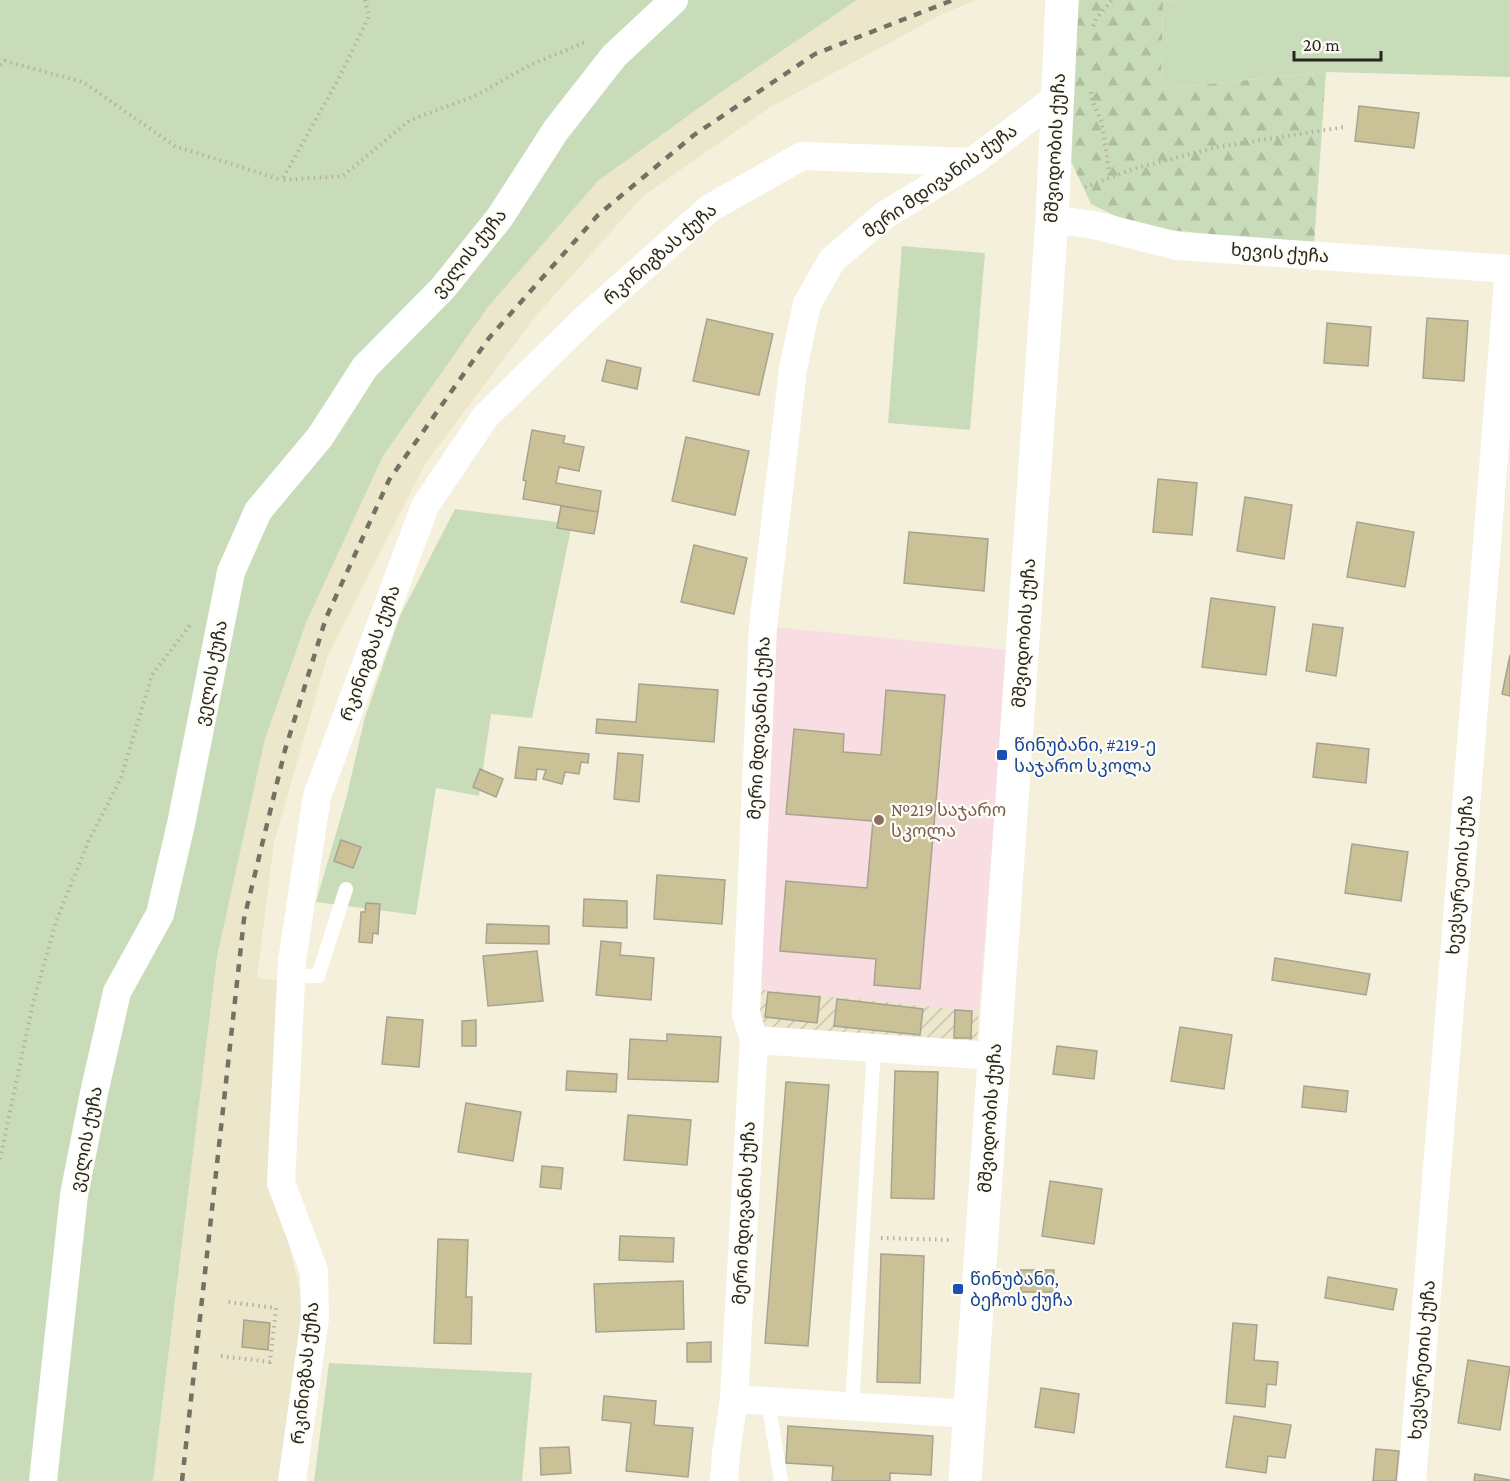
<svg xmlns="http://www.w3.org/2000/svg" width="1510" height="1481" viewBox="0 0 1510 1481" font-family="'Crimson Pro','Noto Sans Georgian',serif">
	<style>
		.industrial { fill: url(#industrial-furrows) }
		.education { fill: #f8dde2 }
		.built { fill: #ece6cb }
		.green { fill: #c9dcba }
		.forest { fill: url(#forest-firs) }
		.building { fill: #cbc197; stroke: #a7a391; stroke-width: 1.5 }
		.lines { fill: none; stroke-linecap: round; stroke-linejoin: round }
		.path { stroke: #b5b1a1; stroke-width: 4; stroke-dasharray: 1.5 4.5; stroke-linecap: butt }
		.service { stroke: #fff; stroke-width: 14 }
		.minor { stroke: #fff; stroke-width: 28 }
		.tertiary { stroke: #fff; stroke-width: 33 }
		.rail { stroke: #737165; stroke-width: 4.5; stroke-dasharray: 8 8; stroke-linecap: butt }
		.transit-dot { fill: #1a4fb4; stroke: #fefdf5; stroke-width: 2 }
		.education-dot { fill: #8d6e63; stroke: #fefdf5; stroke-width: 2 }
		.labels { text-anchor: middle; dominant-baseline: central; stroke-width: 4.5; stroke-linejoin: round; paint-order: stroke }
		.street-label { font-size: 18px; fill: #28261f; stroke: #fefdf5 }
		.transit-label { font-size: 18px; fill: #164399; stroke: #fefdf5; text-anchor: start }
		.education-label { font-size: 18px; fill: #785e54; stroke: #fefdf5; text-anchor: start }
	</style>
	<defs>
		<pattern id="industrial-furrows" width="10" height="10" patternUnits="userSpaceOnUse" patternTransform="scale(1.5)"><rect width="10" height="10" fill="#ece6cb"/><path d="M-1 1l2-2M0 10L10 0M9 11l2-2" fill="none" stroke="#cac5ae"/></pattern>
		<pattern id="forest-firs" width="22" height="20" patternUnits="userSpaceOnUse" patternTransform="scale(1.5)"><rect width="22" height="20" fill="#c9dcba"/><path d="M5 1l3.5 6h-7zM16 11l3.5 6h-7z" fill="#adbd9f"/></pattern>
	</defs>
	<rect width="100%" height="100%" fill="#f4f0dc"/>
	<path class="industrial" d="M756 989 979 1011 977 1044 759 1026Z"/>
	<path class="education" d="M773 627 1008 650 979 1011 756 989Z"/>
	<path class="built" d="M857 0H977L944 13 769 108 643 196 534 318 424 466 328 655 274 842 257 978 283 981 281 1211 304 1307 281 1481H153L217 957 265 739 306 623 383 456 488 307 598 181 721 92Z"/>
	<path class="green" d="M0 0H857L721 92 598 181 488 307 383 456 306 623 265 739 217 957 153 1481H0Z
		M1177 0H1510V77L1326 72 1161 89 1163 2Z
		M902 246 985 253 970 430 888 423Z
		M455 509 572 524 532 718 491 714 479 796 436 788 416 915 316 902 346 799 365 717 400 616Z
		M329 1363 532 1373 522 1481H314Z"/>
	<path class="forest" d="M1079 0H1177L1163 2 1161 89 1326 72 1314 244 1138 227 1091 204 1068 155Z"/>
	<path class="building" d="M1359 106 1419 113 1414 148 1355 141Z
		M1427 318 1468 321 1464 381 1423 378Z
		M707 319 773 334 759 395 693 381Z
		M1327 323 1371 327 1368 366 1324 363Z
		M607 360 641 368 637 389 602 381Z
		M532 430 565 436 563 443 584 447 579 471 559 467 556 483 601 491 598 512 523 499 526 481 523 480Z
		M686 437 749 451 735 515 672 501Z
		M1158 479 1197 483 1192 535 1153 532Z
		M1245 497 1292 505 1284 559 1237 551Z
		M561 506 598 512 594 534 557 528Z
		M1357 522 1414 532 1405 587 1347 577Z
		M909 532 988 539 984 591 904 583Z
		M694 545 747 558 734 614 681 602Z
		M1211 598 1275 607 1266 675 1202 667Z
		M1313 624 1343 628 1336 676 1306 671Z
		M1510 655V696L1502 694Z
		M639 684 718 690 714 742 596 733 597 719 636 722Z
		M886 690 945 695 920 989 874 985 876 959 780 951 786 881 867 888 873 821 786 814 794 729 844 734 843 752 881 755Z
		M1317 743 1369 749 1366 783 1313 777Z
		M519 747 589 754 588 763 581 762 579 774 565 772 562 784 543 779 546 770 537 769 536 780 515 778Z
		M618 753 643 755 639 802 614 799Z
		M480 769 503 779 496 797 473 787Z
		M341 840 361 847 353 868 334 861Z
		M1352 844 1408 852 1401 901 1345 893Z
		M657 875 725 880 722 924 654 919Z
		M584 899 627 901V928L583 926Z
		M366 903 380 904 378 934 373 933 372 943 359 942 361 912H365Z
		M487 924 549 926V944L486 943Z
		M601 941 621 943 620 955 654 958 651 1000 596 995Z
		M537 951 543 1001 488 1006 483 956Z
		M1275 958 1370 974 1366 995 1272 980Z
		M768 992 820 997 817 1023 765 1017Z
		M837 999 923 1009 920 1035 834 1026Z
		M955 1010 972 1011 971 1038H954Z
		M387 1017 423 1020 419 1067 382 1064Z
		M476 1020V1046H462V1021Z
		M1180 1027 1232 1035 1224 1089 1171 1081Z
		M667 1034 721 1037 718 1082 628 1079 630 1039 667 1041Z
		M1057 1046 1097 1051 1094 1079 1053 1074Z
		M567 1071 617 1074 616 1092 566 1090Z
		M895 1071 938 1072 934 1199 891 1198Z
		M786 1082 829 1085 808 1346 765 1343Z
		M1304 1086 1348 1091 1346 1112 1302 1107Z
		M466 1103 521 1112 513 1161 458 1152Z
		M628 1115 691 1120 687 1165 624 1160Z
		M542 1166 563 1168 561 1189 540 1187Z
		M1050 1181 1102 1189 1094 1244 1042 1236Z
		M620 1236 674 1238 673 1262 619 1260Z
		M438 1239 468 1240 466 1297H472L471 1344 434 1343Z
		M881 1254 924 1256 920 1383 877 1382Z
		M1020 1270H1054V1292H1021Z
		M1328 1277 1397 1289 1393 1310 1325 1298Z
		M683 1281 684 1329 596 1332 594 1284Z
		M244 1320 270 1323 268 1350 242 1347Z
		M1233 1323 1257 1325 1254 1360 1278 1362 1276 1385 1267 1384 1265 1407 1226 1403Z
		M711 1342V1362H687V1343Z
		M1468 1360 1510 1367 1500 1430 1458 1423Z
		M1041 1388 1079 1394 1074 1433 1035 1427Z
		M604 1396 656 1401 654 1425 693 1428 688 1477 626 1471 631 1423 602 1420Z
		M1234 1416 1291 1425 1285 1458 1268 1456 1266 1473 1226 1467Z
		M788 1426 933 1436 931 1475 890 1473V1481H832L833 1466 786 1463Z
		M569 1447 571 1473 541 1475 540 1448Z
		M1376 1449 1399 1451 1396 1481H1373Z
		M1475 1474 1510 1480V1481H1474Z"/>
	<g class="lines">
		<path class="path" d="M365 0 369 16 338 80 282 180 343 176 410 120 475 96 530 65 588 41
			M1093 26 1096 19 1112 0
			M0 65 5 61 83 82 175 146 282 180
			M1091 92 1092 100 1102 123 1110 178
			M1085 187 1133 169 1217 147 1344 127
			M0 1159 33 1003 56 922 89 840 121 778 152 675 190 625
			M881 1238 952 1240
			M221 1356 270 1362 276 1308 228 1302"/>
		<path class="service" d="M291 976H318L346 889
			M768 1401 781 1481
			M852 1407 874 1048"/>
		<path class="minor" d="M1052 219 1094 225 1177 246 1510 269
			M754 1040 995 1056
			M734 1399 970 1414
			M43 1481 74 1195 94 1093 117 992 160 914 181 824 231 572 258 511 320 437 365 367 443 288 500 217 556 130 614 56 674 0
			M292 1481 315 1318 314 1271 281 1183 292 961 317 796 425 506 485 417 586 318 710 208 802 156 972 162
			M724 1481 726 1453 734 1399 754 1040 746 1014 763 627 793 369 807 304 832 260 885 215 972 162 1056 98
			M1412 1481 1509 269"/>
		<path class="tertiary" d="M965 1481 1052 219 1062 0"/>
		<path class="rail" d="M182 1481 244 919 285 750 326 618 389 480 489 338 598 215 694 135 815 54 953 0"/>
	</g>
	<g class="transit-dot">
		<rect x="996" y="749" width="12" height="12" rx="3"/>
		<rect x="952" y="1283" width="12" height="12" rx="3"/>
	</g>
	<circle class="education-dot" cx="879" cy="820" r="6"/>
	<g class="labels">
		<g class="street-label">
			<text transform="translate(1055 148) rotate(-87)">მშვიდობის ქუჩა</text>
			<text transform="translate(940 181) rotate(-35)">მერი მდივანის ქუჩა</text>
			<text transform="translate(469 253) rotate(-51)">ველის ქუჩა</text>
			<text transform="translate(1280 253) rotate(4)">ხევის ქუჩა</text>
			<text transform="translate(660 254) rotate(-41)">რკინიგზას ქუჩა</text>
			<text transform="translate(1024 633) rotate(-86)">მშვიდობის ქუჩა</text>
			<text transform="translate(370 653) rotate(-70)">რკინიგზას ქუჩა</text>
			<text transform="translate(211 673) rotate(-79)">ველის ქუჩა</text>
			<text transform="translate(759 728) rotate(-87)">მერი მდივანის ქუჩა</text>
			<text transform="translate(1460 875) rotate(-85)">ხევსურეთის ქუჩა</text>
			<text transform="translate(990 1118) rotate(-86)">მშვიდობის ქუჩა</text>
			<text transform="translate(86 1139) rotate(-79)">ველის ქუჩა</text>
			<text transform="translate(744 1213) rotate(-87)">მერი მდივანის ქუჩა</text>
			<text transform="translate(1422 1360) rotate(-85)">ხევსურეთის ქუჩა</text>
			<text transform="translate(305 1373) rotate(-84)">რკინიგზას ქუჩა</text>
		</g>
		<g class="transit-label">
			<text x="1014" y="745">წინუბანი, #219-ე<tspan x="1014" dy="21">საჯარო სკოლა</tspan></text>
			<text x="970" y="1279">წინუბანი,<tspan x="970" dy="21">ბეჩოს ქუჩა</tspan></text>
		</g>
		<g class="education-label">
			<text x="891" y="810">№219 საჯარო<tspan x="891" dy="21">სკოლა</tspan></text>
		</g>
	</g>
	<path d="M1294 51v9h87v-9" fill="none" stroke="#28261f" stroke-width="3"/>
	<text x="1303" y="51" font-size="18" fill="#28261f" stroke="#fefdf5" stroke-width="4.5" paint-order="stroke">20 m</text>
</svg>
